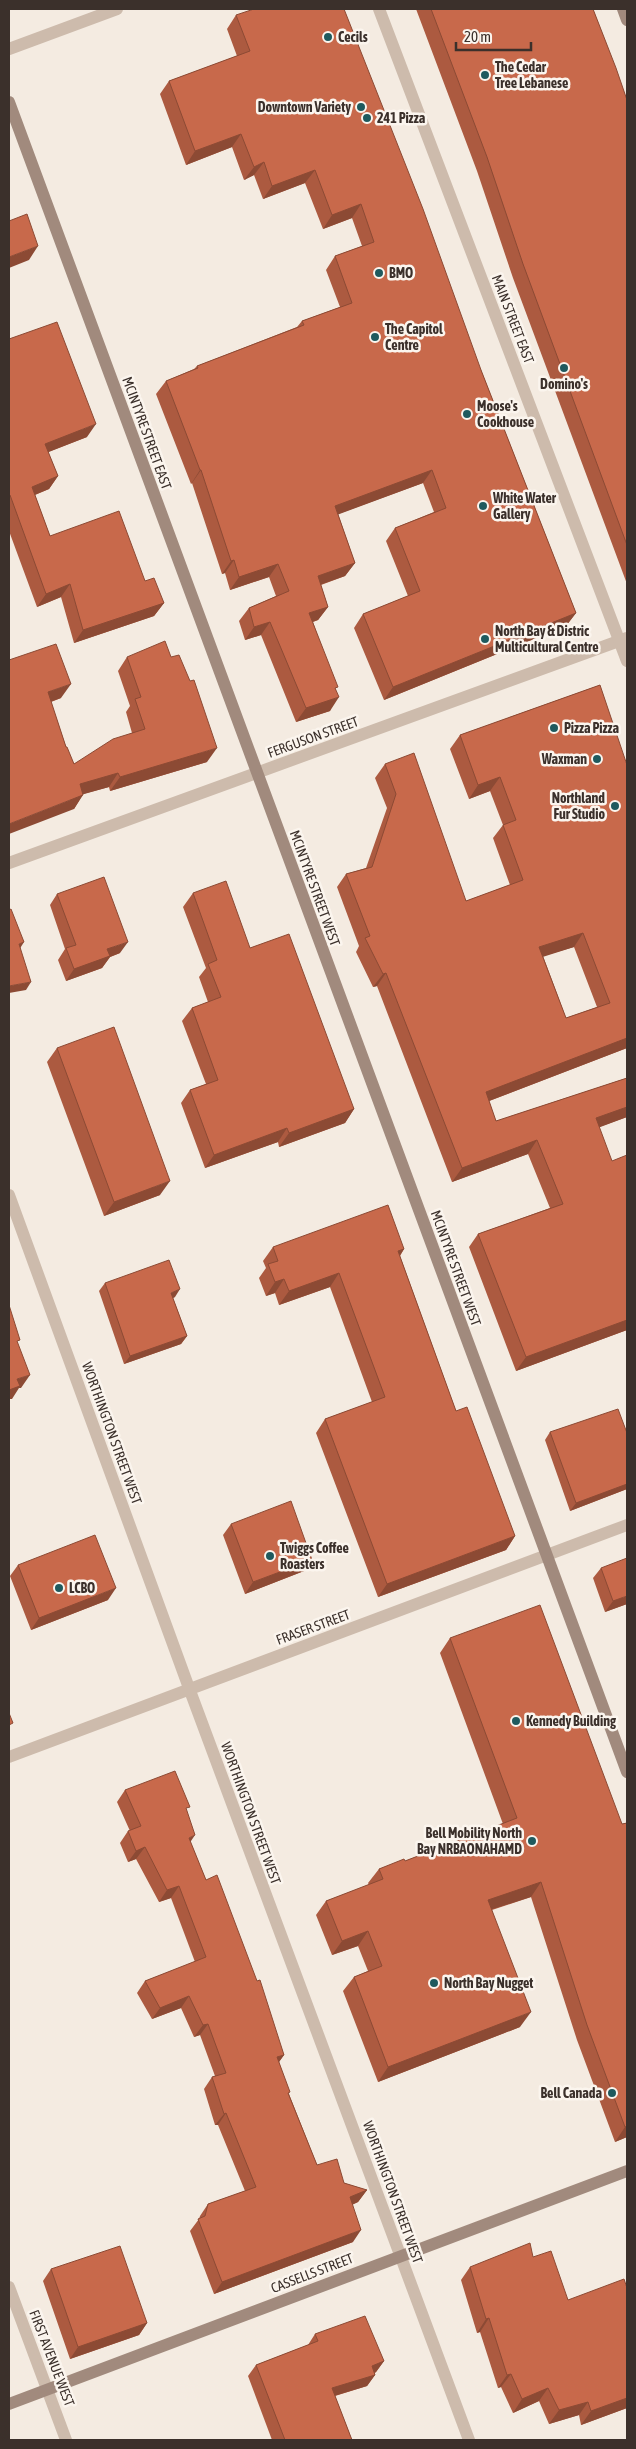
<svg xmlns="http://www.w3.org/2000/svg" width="636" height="2449" viewBox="0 0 636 2449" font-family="'Asap Condensed',sans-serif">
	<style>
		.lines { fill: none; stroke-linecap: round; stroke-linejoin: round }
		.minor { stroke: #cdbbac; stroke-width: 12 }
		.tertiary { stroke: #cdbbac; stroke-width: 12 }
		.secondary { stroke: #a18a7d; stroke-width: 12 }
		.wall { fill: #ac5a40; fill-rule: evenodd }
		.shaded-wall { fill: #8c4a34 }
		.building { fill: #c8694b; stroke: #8c4a34; fill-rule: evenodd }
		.poi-dot { fill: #1f5a5e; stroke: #fbf5ee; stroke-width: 2 }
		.labels { text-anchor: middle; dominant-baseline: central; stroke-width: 5; stroke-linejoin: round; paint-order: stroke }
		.poi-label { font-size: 14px; font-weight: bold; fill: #3b302b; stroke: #fbf5ee; text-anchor: start }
		.street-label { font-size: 14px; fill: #3b302b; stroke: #fbf5ee }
	</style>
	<rect width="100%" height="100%" fill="#f4ebe1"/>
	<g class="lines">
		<path class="minor" d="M9 49 117 9
			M9 863 627 638
			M9 1195 189 1688 469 2440
			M9 1757 627 1525
			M9 2287 66 2440"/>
		<path class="tertiary" d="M379 9 627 661"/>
		<path class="secondary" d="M623 9 627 20
			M9 102 627 1772
			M9 2404 627 2171"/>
	</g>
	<path class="wall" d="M416 9H593L627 100V584L513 278 477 171Z
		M236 15 481 370 576 613 566 626 384 700 354 628 363 614 408 596 386 541 395 528 434 512 423 483 338 514 355 563 345 576 321 585 328 607 318 620 313 622 336 690 330 711 296 722 261 635 245 640 239 621 249 608 276 596 269 577 230 590 225 573 222 574 192 483 191 484 156 394 166 381 194 369 197 366 297 327 302 321 340 307 326 270 335 256 362 246 352 218 323 229 305 183 263 199 254 175 244 180 232 147 186 165 160 94 169 81 237 56 227 29Z
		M9 339 87 437 48 452 58 476 49 489 35 495 50 536 145 581 164 603 154 616 74 643 61 597 37 607 9 531Z
		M127 657 207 762 110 791 109 787 83 794 74 809 9 660 61 698 51 702 66 747 74 764 132 733 126 712 130 706 118 671Z
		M600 685 627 1048 489 1101 496 1121 627 1078V1117L599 1127 627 1330 516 1371 469 1247 478 1234 550 1208 528 1154 452 1182 377 986 373 987 356 952 359 946 337 887 346 874 366 868 387 808 375 778 385 764 466 901 510 885 493 838 503 825 490 791 469 799 450 749 460 735ZM574 947 597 1007 566 1018 543 956Z
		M193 893 250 948 354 1109 345 1123 279 1147 278 1142 205 1168 181 1103 190 1090 206 1084 182 1021 192 1008 208 1002 199 977 206 968 183 907Z
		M57 894 120 953 110 957 102 968 66 981 58 960 65 949 50 905Z
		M57 1048 160 1195 104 1216 47 1062Z
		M273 1247 404 1249 400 1256 456 1411 515 1536 506 1550 378 1597 316 1433 325 1419 372 1402 330 1287 279 1305 275 1293 266 1296 259 1278 266 1268 263 1261Z
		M105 1283 175 1297 173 1298 187 1336 181 1344 124 1364 99 1291Z
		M550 1432 627 1433V1489L570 1511 545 1440Z
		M231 1524 312 1560 304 1571 245 1594 223 1535Z
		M18 1565 108 1600 31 1630 10 1576Z
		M601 1568 627 1604 605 1612 593 1578Z
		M450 1638 622 1824 627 1823V2137L615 2142 577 2040 531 1897 492 1910 520 2027 378 2082 343 1991 354 1977 368 1971 358 1946 332 1955 316 1915 326 1901 369 1885 368 1883 379 1869 405 1861 503 1824 440 1653Z
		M125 1790 187 1811 190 1841 206 1880 284 2055 279 2062 289 2094 317 2165 344 2183 367 2190 358 2202 352 2205 353 2242 214 2294 190 2231 199 2219 200 2216 208 2204 245 2191 218 2125H215L204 2089 212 2077 215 2076 200 2035 194 2037 181 2008 152 2019 137 1993 145 1981 195 1962 171 1898 159 1902 136 1859 128 1862 120 1843 128 1831H130L117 1802Z
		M533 2257 568 2300 627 2288V2408L581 2425 579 2415 549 2424 539 2401 513 2413 501 2387 498 2388 480 2332 477 2333 461 2280 470 2267Z
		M51 2269 147 2323 139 2335 70 2359 43 2281Z
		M315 2334 384 2361 376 2372 375 2373V2375L367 2386 335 2396 352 2440H272L248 2376 256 2365 308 2345Z"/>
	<path class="shaded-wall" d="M241 134 232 147 186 165 195 151Z
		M264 162 254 175 244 180 254 167Z
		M315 170 305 183 263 199 272 186Z
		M361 204 352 218 323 229 332 215Z
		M38 246 29 260 9 268V257Z
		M96 424 87 437 36 457 45 444Z
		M200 470H201L192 483 191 484Z
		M432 470 423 483 326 519 335 506Z
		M58 476 49 489 22 500 32 487Z
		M234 560 225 573 222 574 231 561Z
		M355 563 345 576 308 589 318 576Z
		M278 564 269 577 230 590 239 577Z
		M70 584 61 597 37 607 46 594Z
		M164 603 154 616 74 643 83 630Z
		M328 607 318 620 300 626 309 613Z
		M576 613 566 626 384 700 393 687Z
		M270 622 261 635 245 640 254 627Z
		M71 684 61 698 39 706 48 692Z
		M339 697 330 711 296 722 306 708Z
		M217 748 207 762 110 791 120 777Z
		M118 773 109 787 70 798 80 784Z
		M500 777 490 791 469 799 478 785Z
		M83 795 74 809 9 834V824Z
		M583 933 574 947 530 961 539 947Z
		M24 942 19 950V944Z
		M128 942 120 953 110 957 102 968 66 981 74 969 107 949Z
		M386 973 377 986 373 987 383 974Z
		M31 982 26 990 9 993V986Z
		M627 1038V1048L476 1106 486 1092Z
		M627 1107V1117L587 1132 596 1118Z
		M354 1109 345 1123 279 1147 289 1133Z
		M287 1128 278 1142 205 1168 214 1155Z
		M537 1140 528 1154 452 1182 462 1168Z
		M170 1181 160 1195 104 1216 114 1202Z
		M404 1249 395 1263 398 1251Z
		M339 1273 330 1287 279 1305 289 1291Z
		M284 1279 275 1293 266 1296 275 1282Z
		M180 1289 175 1297 165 1301 171 1293Z
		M627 1320V1330L516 1371 526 1357Z
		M187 1336 181 1344 124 1364 130 1356Z
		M30 1375 21 1388H19L12 1399H9V1390L17 1379Z
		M627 1484V1489L570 1511 576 1503Z
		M515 1536 506 1550 378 1597 387 1584Z
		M312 1560 304 1571 245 1594 253 1582Z
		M116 1588 108 1600 31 1630 39 1618Z
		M627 1596V1604L605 1612 613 1601Z
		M195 1835 187 1847 189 1838Z
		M145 1847 136 1859 128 1862 136 1851Z
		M541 1882 531 1897 477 1914 488 1900Z
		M179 1886 171 1898 159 1902 167 1890Z
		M368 1931 358 1946 332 1955 342 1941Z
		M189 1996 181 2008 152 2019 160 2008Z
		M531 2012 520 2027 378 2082 388 2067Z
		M208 2024 200 2035 194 2037 203 2025Z
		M284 2055 276 2066 277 2057Z
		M226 2113 218 2125H215L224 2114Z
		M627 2126V2137L615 2142 625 2127Z
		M367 2190 358 2202 342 2209 350 2197Z
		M361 2230 353 2242 214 2294 222 2282Z
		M489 2318 480 2332 477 2333 486 2319Z
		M147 2323 139 2335 70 2359 78 2347Z
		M384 2361 376 2372 364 2377 372 2366Z
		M511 2374 501 2387 498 2388 507 2375Z
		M375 2375 367 2386 324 2399 332 2388Z
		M548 2388 539 2401 513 2413 522 2399Z
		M627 2398V2408L581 2425 591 2411Z
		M588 2402 579 2415 549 2424 559 2410Z"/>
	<path class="building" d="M254 9H344L423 209 481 370 576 613 393 687 363 614 420 591 395 528 446 508 432 470 335 506 355 563 318 576 328 607 309 613 338 687 335 688 339 697 306 708 270 622 254 627 249 608 289 591 278 564 239 577 234 560 231 561 201 470H200L166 381 198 368 197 366 304 325 302 321 352 303 335 256 374 242 361 204 332 215 315 170 272 186 264 162 254 167 241 134 195 151 169 81 250 51 236 15Z
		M431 9H593L616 68 627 100V545L523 264 487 157Z
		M27 214 38 246 9 257V221Z
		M57 322 96 424 45 444 58 476 32 487 50 536 119 511 145 581 154 578 164 603 83 630 70 584 46 594 10 495 9 496V339Z
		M165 641 171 657 179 655 190 681 194 680 217 748 120 777 118 773 80 784 83 795 9 824V660L56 644 71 684 48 692 66 747H67L74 764 113 739 145 729 135 699 141 697 127 657Z
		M600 685 627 765V1038L486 1092 496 1121 627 1078V1107L596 1118 612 1161 627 1155V1320L526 1357 478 1234 563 1204 537 1140 462 1168 386 973 383 974 365 938 370 936 346 874 372 867 396 794 385 764 414 753 466 901 523 880 503 825 516 820 500 777 478 785 460 735ZM583 933 610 1003 566 1018 539 947Z
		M104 877 128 942 107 949 110 956 74 969 66 948 76 945 57 894Z
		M226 881 250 948 289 934 354 1109 289 1133 287 1128 214 1155 190 1090 218 1080 192 1008 221 997 208 964 217 960 193 893Z
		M11 909 24 942 19 944 31 982 9 986V910Z
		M114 1027 170 1181 114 1202 57 1048Z
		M388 1205 404 1249 398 1251 456 1411 467 1407 515 1536 387 1584 325 1419 385 1397 339 1273 289 1291 284 1279 275 1282 268 1264 278 1261 273 1247Z
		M169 1260 180 1289 171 1293 187 1336 130 1356 105 1283Z
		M9 1305 20 1340 17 1341 30 1375 17 1379 20 1386 9 1390Z
		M618 1409 627 1433V1484L576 1503 550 1432Z
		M291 1501 312 1560 253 1582 231 1524Z
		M95 1535 116 1588 39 1618 18 1565Z
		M627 1558V1596L613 1601 601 1568Z
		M540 1605 622 1824 627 1823V2126L625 2127 587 2025 541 1882 488 1900 531 2012 388 2067 354 1977 382 1966 368 1931 342 1941 326 1901 383 1879 379 1869 404 1859 405 1861 517 1818 450 1638Z
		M9 1713 13 1723 9 1725Z
		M175 1771 190 1807 186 1808 195 1835 189 1838 206 1880 217 1875 257 1981 260 1980 284 2055 277 2057 290 2092 288 2093 317 2165 337 2159 344 2183 367 2190 350 2197 361 2230 222 2282 198 2219 205 2216 208 2204 256 2187 226 2113 224 2114 212 2077 226 2073 208 2024 203 2025 189 1996 160 2008 145 1981 206 1957 179 1886 167 1890 145 1847 136 1851 128 1831 141 1826 125 1790Z
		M530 2243 533 2257 551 2251 568 2300 624 2279 627 2288V2398L591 2411 588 2402 559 2410 548 2388 522 2399 511 2374 507 2375 489 2318 486 2319 470 2267Z
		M120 2246 147 2323 78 2347 51 2269Z
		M365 2316 384 2361 372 2366 375 2375 332 2388 352 2440H285L256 2365 318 2341 315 2334Z"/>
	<g class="poi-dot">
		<circle cx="328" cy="37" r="5"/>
		<circle cx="485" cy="75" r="5"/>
		<circle cx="361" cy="107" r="5"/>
		<circle cx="367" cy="118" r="5"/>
		<circle cx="379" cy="273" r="5"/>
		<circle cx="375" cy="337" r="5"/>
		<circle cx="564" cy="368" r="5"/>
		<circle cx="467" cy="414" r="5"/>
		<circle cx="483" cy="506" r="5"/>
		<circle cx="485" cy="639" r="5"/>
		<circle cx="554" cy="728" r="5"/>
		<circle cx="597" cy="759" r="5"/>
		<circle cx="615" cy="806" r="5"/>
		<circle cx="270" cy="1556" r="5"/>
		<circle cx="59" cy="1588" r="5"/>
		<circle cx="516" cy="1721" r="5"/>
		<circle cx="532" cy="1841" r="5"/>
		<circle cx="434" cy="1983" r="5"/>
		<circle cx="612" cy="2093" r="5"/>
	</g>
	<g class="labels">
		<g class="poi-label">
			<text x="338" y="37">Cecils</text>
			<text x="495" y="67">The Cedar<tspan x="495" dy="16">Tree Lebanese</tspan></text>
			<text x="351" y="107" text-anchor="end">Downtown Variety</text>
			<text x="377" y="118">241 Pizza</text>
			<text x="389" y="273">BMO</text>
			<text x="385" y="329">The Capitol<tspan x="385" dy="16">Centre</tspan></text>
			<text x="564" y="384" text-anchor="middle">Domino's</text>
			<text x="477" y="406">Moose's<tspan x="477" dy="16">Cookhouse</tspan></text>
			<text x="493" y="498">White Water<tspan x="493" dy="16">Gallery</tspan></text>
			<text x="495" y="631">North Bay &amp; Distric<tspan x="495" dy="16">Multicultural Centre</tspan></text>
			<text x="564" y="728">Pizza Pizza</text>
			<text x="587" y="759" text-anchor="end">Waxman</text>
			<text x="605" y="798" text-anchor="end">Northland<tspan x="605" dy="16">Fur Studio</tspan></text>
			<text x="280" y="1548">Twiggs Coffee<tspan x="280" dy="16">Roasters</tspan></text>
			<text x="69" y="1588">LCBO</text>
			<text x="526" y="1721">Kennedy Building</text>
			<text x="522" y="1833" text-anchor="end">Bell Mobility North<tspan x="522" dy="16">Bay NRBAONAHAMD</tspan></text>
			<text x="444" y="1983">North Bay Nugget</text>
			<text x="602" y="2093" text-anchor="end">Bell Canada</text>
		</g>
		<g class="street-label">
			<text transform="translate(513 319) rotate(69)">MAIN STREET EAST</text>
			<text transform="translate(147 433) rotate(70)">MCINTYRE STREET EAST</text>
			<text transform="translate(313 737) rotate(-20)">FERGUSON STREET</text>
			<text transform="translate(315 888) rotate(70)">MCINTYRE STREET WEST</text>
			<text transform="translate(456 1268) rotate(70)">MCINTYRE STREET WEST</text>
			<text transform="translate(112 1433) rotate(70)">WORTHINGTON STREET WEST</text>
			<text transform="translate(313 1627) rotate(-20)">FRASER STREET</text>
			<text transform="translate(251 1813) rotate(70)">WORTHINGTON STREET WEST</text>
			<text transform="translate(393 2192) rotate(70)">WORTHINGTON STREET WEST</text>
			<text transform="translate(312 2273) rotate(-21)">CASSELLS STREET</text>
			<text transform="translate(52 2358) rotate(69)">FIRST AVENUE WEST</text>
		</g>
	</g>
	<rect width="636" height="2449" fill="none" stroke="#3b302b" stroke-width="20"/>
	<path d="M456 42v8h75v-8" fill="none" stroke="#3b302b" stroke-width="2.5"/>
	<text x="464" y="42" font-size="15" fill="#3b302b" stroke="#fbf5ee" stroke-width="4" paint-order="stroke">20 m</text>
</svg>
